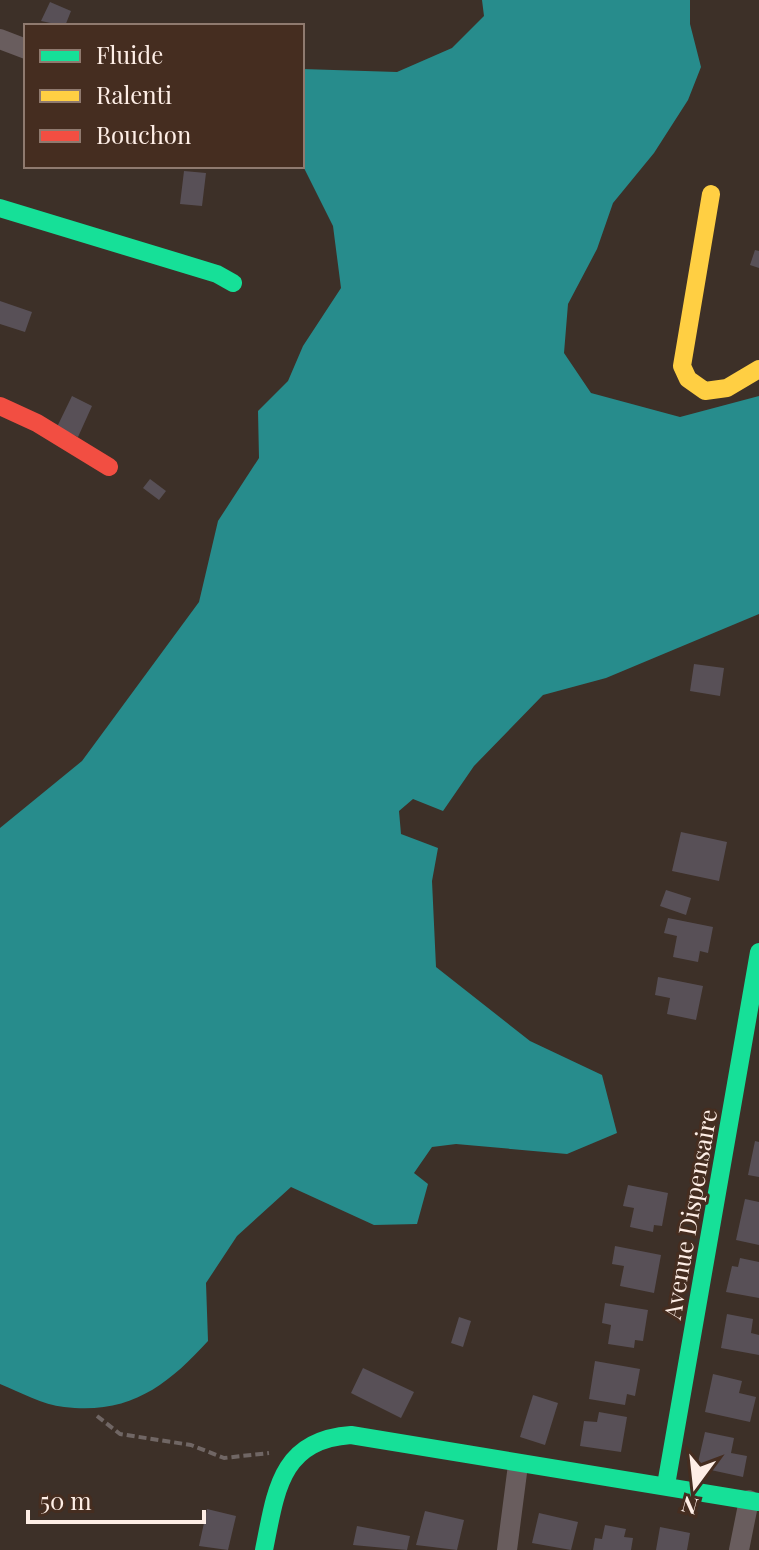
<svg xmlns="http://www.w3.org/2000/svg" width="759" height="1550" viewBox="0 0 759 1550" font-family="'Playfair Display',serif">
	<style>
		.water { fill: #278c8c }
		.building { fill: #585057 }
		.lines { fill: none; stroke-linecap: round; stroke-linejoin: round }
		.path { stroke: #706664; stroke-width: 4; stroke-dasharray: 8 4; stroke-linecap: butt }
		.street { stroke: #695d5e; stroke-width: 20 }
		.fast { stroke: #16e098; stroke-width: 18 }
		.slow { stroke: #ffcf43; stroke-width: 18 }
		.jam { stroke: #f24e42; stroke-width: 18 }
		.labels { text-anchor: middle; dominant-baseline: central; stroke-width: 6; stroke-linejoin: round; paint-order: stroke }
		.street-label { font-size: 24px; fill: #feeee6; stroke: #452d20 }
	</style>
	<rect width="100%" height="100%" fill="#3d3028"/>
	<path class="water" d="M482 0H690V24L701 67 688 100 654 153 613 203 597 249 568 304 564 353 591 393 680 417 759 396V614L606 678 543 695 474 766 443 811 413 799 399 811 401 834 438 848 432 881 436 967 530 1041 602 1075 617 1133 567 1154 456 1144 432 1147 414 1173 428 1184 417 1224 374 1225 291 1187 237 1236 206 1283 208 1341C167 1386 129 1415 64 1407 43 1405 20 1392 0 1384V828L82 761 199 602 218 521 259 458 258 411 288 381 303 346 341 288 333 226 302 164V69L397 72 452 48 484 16Z"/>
	<path class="building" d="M50 2 71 11 65 26 41 21Z
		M184 171 206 173 202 206 180 204Z
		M755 250 759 251V268L750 265Z
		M0 301 32 312 25 332 0 324Z
		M72 396 92 406 78 437 57 427Z
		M150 479 166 491 159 500 143 488Z
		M694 664 724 668 720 696 690 691Z
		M681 832 727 842 719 881 672 871Z
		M666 890 691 898 686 915 660 906Z
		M668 918 713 927 708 953 700 951 698 962 673 957 677 936 664 933Z
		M658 977 703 986 696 1020 667 1014 670 998 655 995Z
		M755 1141 759 1142V1177L748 1175Z
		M628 1185 668 1193 662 1226 654 1225 653 1232 630 1227 634 1208 623 1206Z
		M745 1199 759 1202V1245L736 1240Z
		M615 1246 661 1255 654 1293 620 1286 624 1266 612 1264Z
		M740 1258 759 1262V1298L726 1292 732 1266 738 1267Z
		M605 1303 648 1310 643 1341 635 1340 634 1348 608 1344 611 1325 602 1323Z
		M727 1314 753 1319 751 1333 759 1335V1355L721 1348Z
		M459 1317 471 1321 463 1347 451 1343Z
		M595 1361 640 1369 635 1396 627 1394 625 1405 589 1399Z
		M363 1368 414 1392 401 1418 351 1393Z
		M713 1374 742 1381 739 1393 756 1397 750 1422 705 1412Z
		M533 1395 558 1403 545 1445 520 1437Z
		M599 1412 627 1417 621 1452 580 1446 584 1421 597 1422Z
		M705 1432 734 1438 731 1453 747 1456 743 1477 697 1467Z
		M207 1509 236 1516 228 1550 199 1546Z
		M425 1511 464 1520 457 1550 416 1545Z
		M539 1513 578 1522 571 1550 532 1543Z
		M605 1525 626 1529 624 1537 633 1538 631 1550H593L595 1538 602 1539Z
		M357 1526 410 1536 407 1550 353 1545Z
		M660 1527 690 1533 687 1550H656Z"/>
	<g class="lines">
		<path class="path" d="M97 1416 120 1434 191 1445 224 1458 269 1453"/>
		<path class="street" d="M0 39 26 49
			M507 1550 518 1465
			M739 1550 749 1500"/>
		<path class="fast" d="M0 208 217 274 233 283
			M666 1485 759 952
			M264 1550C276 1491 280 1440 351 1435L759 1502"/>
		<path class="slow" d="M711 194 682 366 688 379 705 391 727 388 759 369"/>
		<path class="jam" d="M0 406 37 423 109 467"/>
	</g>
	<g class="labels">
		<g class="street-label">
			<text transform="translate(689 1214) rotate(-80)">Avenue Dispensaire</text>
		</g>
	</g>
	<rect x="24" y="24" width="280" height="144" fill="#452d20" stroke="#8f7a6f" stroke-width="2"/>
	<rect x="40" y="50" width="40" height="12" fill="#16e098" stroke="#8f7a6f" stroke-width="2"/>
	<text x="96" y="64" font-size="24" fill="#feeee6">Fluide</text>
	<rect x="40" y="90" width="40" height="12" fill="#ffcf43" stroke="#8f7a6f" stroke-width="2"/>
	<text x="96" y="104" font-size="24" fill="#feeee6">Ralenti</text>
	<rect x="40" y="130" width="40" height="12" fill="#f24e42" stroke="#8f7a6f" stroke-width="2"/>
	<text x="96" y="144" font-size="24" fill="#feeee6">Bouchon</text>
	<g transform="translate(695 1486) rotate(195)" stroke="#452d20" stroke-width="6" paint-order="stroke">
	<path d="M0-6L14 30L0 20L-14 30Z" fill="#feeee6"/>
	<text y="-12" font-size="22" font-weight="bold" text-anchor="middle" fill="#feeee6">N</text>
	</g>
	<path d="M28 1510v12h176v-12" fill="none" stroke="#feeee6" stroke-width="4"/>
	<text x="40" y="1510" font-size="24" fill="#feeee6" stroke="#452d20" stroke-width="6" paint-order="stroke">50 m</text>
</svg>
